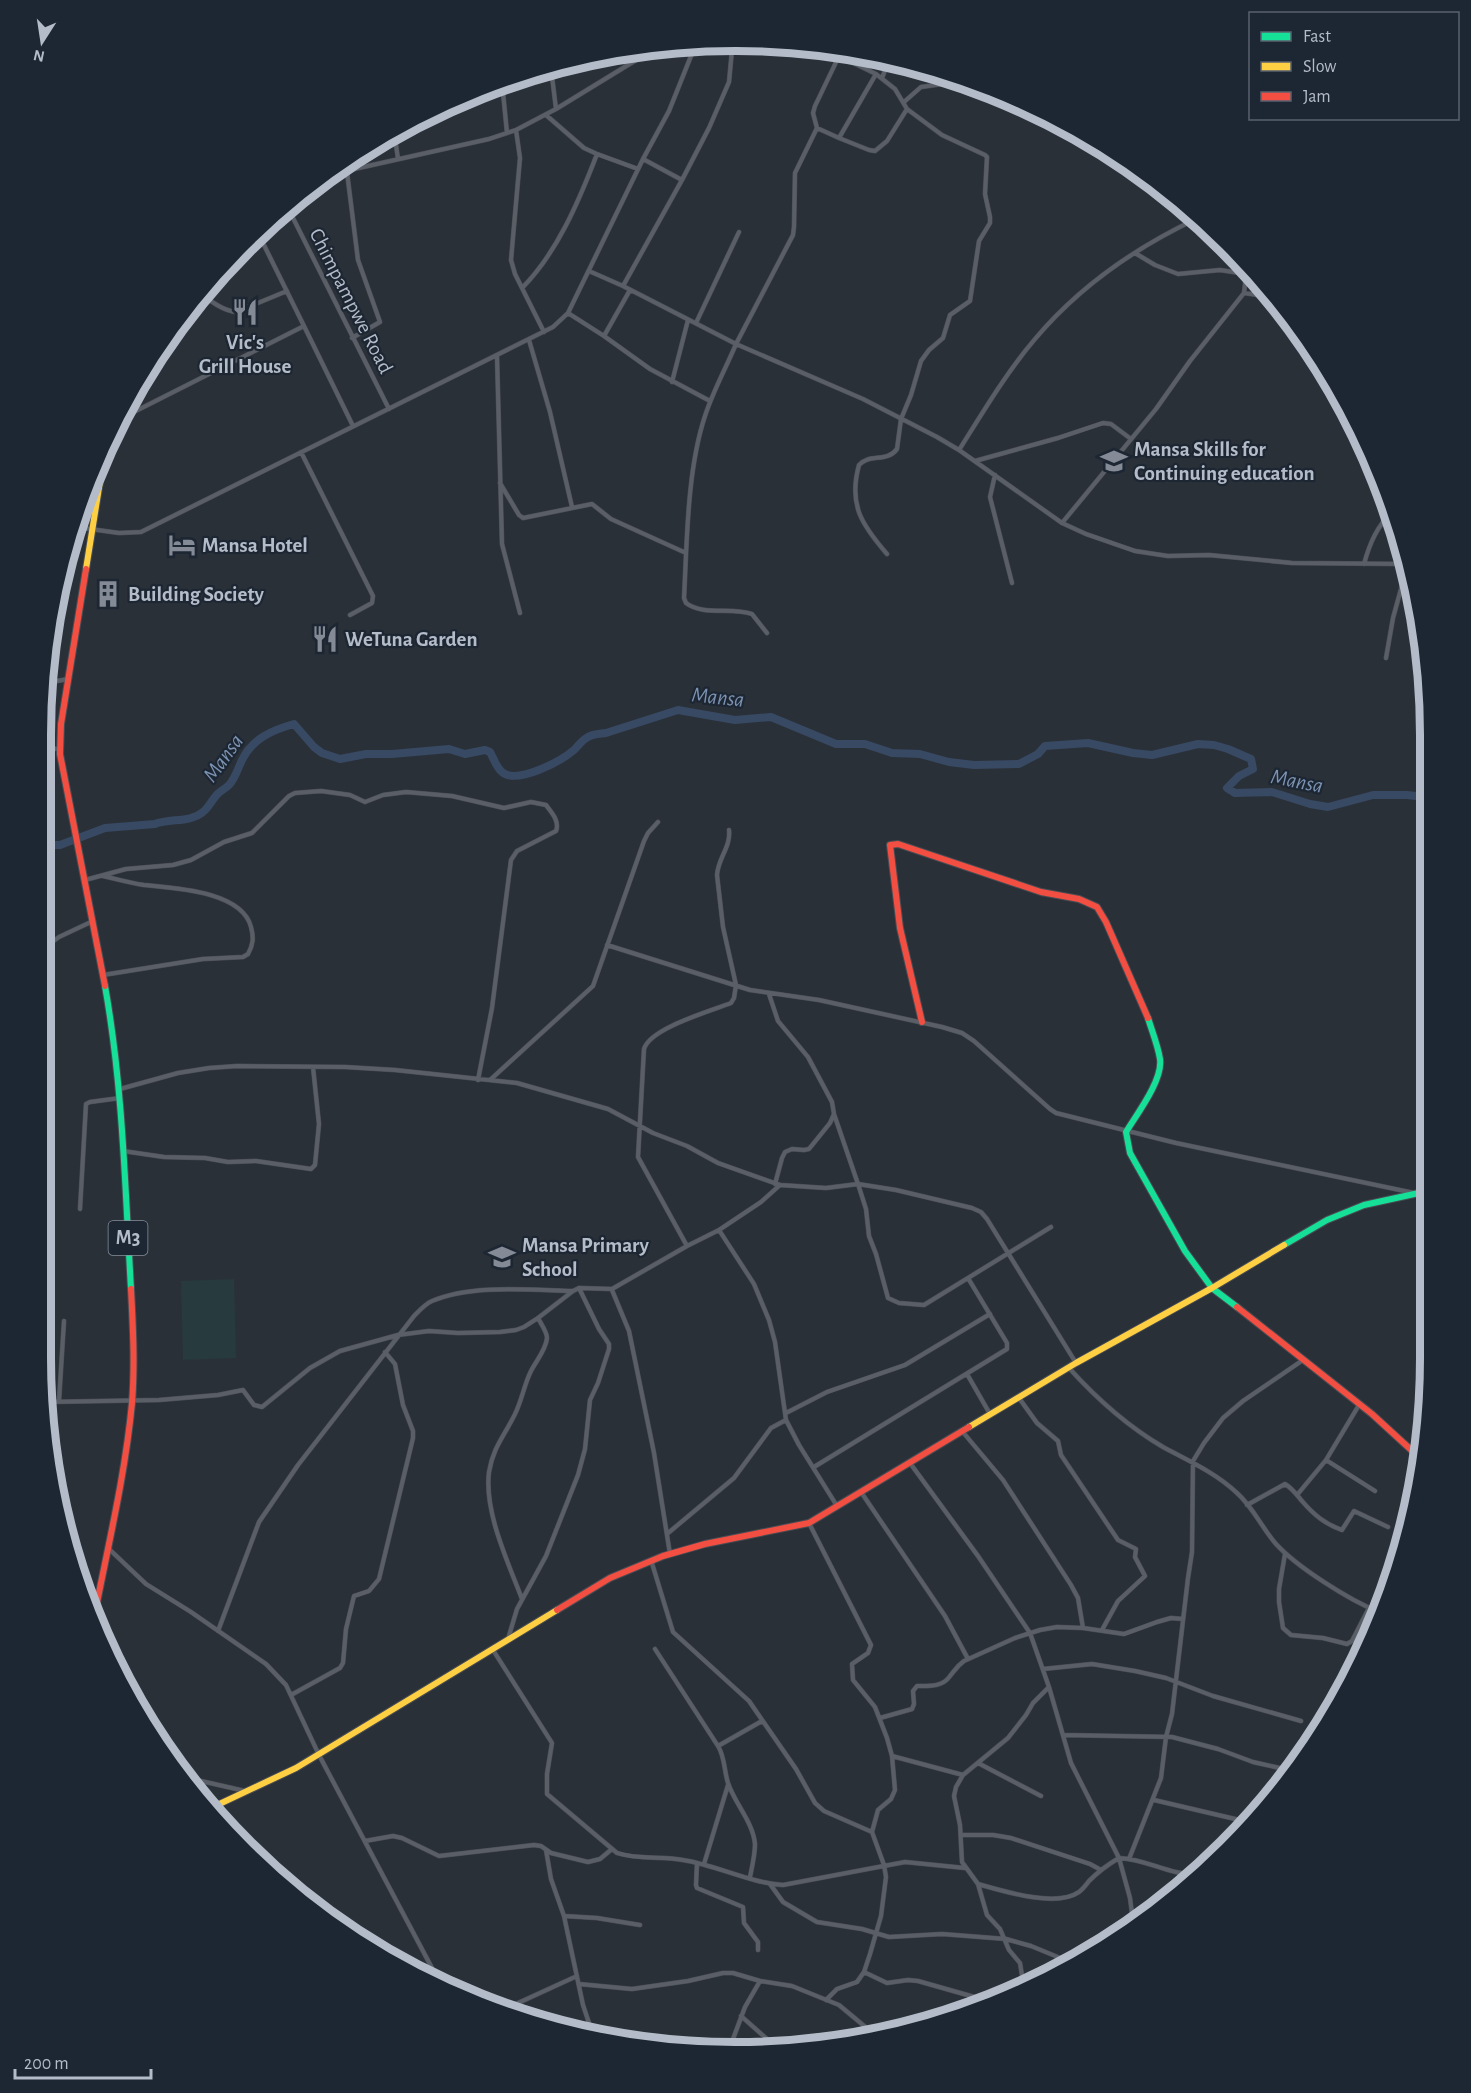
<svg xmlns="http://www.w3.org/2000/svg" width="1471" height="2093" viewBox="0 0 1471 2093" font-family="'Alegreya Sans',sans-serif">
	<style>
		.green { fill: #273a3e }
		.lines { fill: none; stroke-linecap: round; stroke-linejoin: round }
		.river { stroke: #384963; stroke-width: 8 }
		.street-casing { stroke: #484c53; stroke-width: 5 }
		.fast-casing { stroke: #484c53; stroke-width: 8 }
		.slow-casing { stroke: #484c53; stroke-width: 8 }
		.jam-casing { stroke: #484c53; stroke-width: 8 }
		.street { stroke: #5a5e66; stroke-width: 4 }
		.fast { stroke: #16e098; stroke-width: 6 }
		.slow { stroke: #ffcf43; stroke-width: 6 }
		.jam { stroke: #f24e42; stroke-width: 6 }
		.labels { text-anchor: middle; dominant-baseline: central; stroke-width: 4.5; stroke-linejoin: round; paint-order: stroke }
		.shield { fill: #1d2633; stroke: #878f9c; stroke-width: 1.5 }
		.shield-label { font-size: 20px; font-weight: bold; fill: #b4bcc9 }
		.street-label { font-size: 21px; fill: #b4bcc9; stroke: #1d2633 }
		.poi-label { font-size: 21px; font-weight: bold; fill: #b4bcc9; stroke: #1d2633; text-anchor: start }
		.water-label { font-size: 22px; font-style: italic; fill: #7c92b1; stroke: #1d2633 }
		.rim { fill: none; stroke: #b4bcc9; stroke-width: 8 }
	</style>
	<rect width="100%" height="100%" fill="#2a3038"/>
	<path class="green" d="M234 1279 236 1358 183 1360 181 1281Z"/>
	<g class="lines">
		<path class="river" d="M41 845H60L105 828 155 824C170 818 190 823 203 812 208 808 211 802 215 797 219 791 224 790 229 785 235 779 238 768 242 760 252 739 272 730 294 724L314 747 322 753 340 759 366 754H392L449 749 465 754 485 750 490 752C494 759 496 767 502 772 517 785 561 761 574 750 579 745 582 740 588 737 593 734 599 734 606 733L678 710 735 720 771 717 836 744H865L892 753 920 754 949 762 974 765 1019 764 1038 754 1045 746 1088 743 1133 753 1152 755 1198 744 1214 745 1228 749 1251 759 1253 769 1239 776 1227 788 1235 793 1272 792 1310 804 1328 807 1373 795H1407L1425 797"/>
		<defs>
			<path id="street" d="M693 51 732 50 795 44
				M551 68 556 109
				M882 78 889 60
				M502 82 507 133
				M904 102 921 87 950 83 955 79
				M546 115 584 148 597 154 638 169
				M817 128 839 138 876 74 839 56
				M516 130 520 158 511 260 515 274 544 332
				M394 131 398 159
				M839 138 869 150 875 151 887 141 907 109 895 89 876 74
				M643 159 682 180
				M346 164 358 260 380 322 352 338
				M332 174 489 139 516 130 556 109 659 46
				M287 206 389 409
				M1135 253 1155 265 1178 274 1220 270 1246 274
				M589 271 623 286 736 344 793 235 794 227 795 173 817 128 813 113 815 106 839 56 829 50
				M623 286 682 180 709 128 729 82 732 50
				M522 288C557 253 579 201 597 154
				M202 293C210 302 225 311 236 312L287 291
				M1244 293 1247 267
				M568 313 604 336 650 369 710 401
				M696 323 739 232
				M304 326 353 426
				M604 336 630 290
				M529 340 550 412 572 507
				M497 356 502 544 520 613
				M672 382 688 320
				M118 420 304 326 258 233
				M959 450C983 412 1006 373 1035 339 1078 288 1135 248 1196 219
				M301 452 373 596 372 603 350 615
				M975 461 1058 438 1103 423 1111 424 1131 439
				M995 475 990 497 1012 583
				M500 483 519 515 523 518 592 504 611 519 686 553
				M1062 523 1156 409 1190 361 1244 293 1271 297
				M76 527 119 533 141 532 553 327 568 313 643 159 669 111 693 51V45
				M887 554C862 525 848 505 859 465 869 453 887 463 897 449L901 419 911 395 921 361 929 350 943 338 950 315 970 301 979 241 990 223V217L985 194 987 157 985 155 942 135 907 109
				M1364 564C1370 542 1377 527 1393 510
				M767 633 752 614C731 607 703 616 686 603L684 598C687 542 687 470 705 416 713 391 726 368 736 344L863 399 937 437 959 450 1062 523 1086 534 1135 551 1168 556 1209 555 1292 563 1406 564
				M1386 658 1393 618 1404 578 1403 564
				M46 683 68 679
				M41 748 60 749
				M103 876C116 879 130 883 144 885 174 888 242 891 251 927 254 938 253 945 248 954L243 957 203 959 103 975
				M85 880 126 869 173 865 191 860 224 842 252 833 289 796 295 793 321 791 350 795 365 802 383 795 406 792 452 796 504 808 531 802 546 805C551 812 560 821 556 831L517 851 511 860 492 1008 478 1080
				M607 945 750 990 819 1000 942 1027 962 1033 974 1041 1050 1109 1056 1113 1176 1143 1414 1193
				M41 950 59 937 93 921
				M769 994 778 1021 808 1057 832 1102 834 1114 830 1123 809 1149 804 1150 792 1149 785 1152 782 1158 775 1184
				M490 1080 593 986 644 841 648 833 658 822
				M120 1089 178 1073 209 1068 237 1066 345 1067 395 1070 517 1083 608 1109 653 1133 687 1146 718 1163 780 1185 826 1188 858 1184 896 1190 972 1208 981 1212 987 1219 1076 1363
				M834 1114 858 1184 866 1209 869 1236 876 1254 888 1298 899 1303 924 1305 1051 1227
				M123 1151 164 1157 205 1158 228 1162 256 1161 311 1169 315 1165 319 1124 313 1067
				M80 1209 86 1104 90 1102 120 1098
				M719 1230 754 1284 769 1320 775 1342 786 1420 799 1445 837 1506
				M687 1246 638 1157 644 1049C650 1028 711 1011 731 1003L734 998 736 985 723 927 717 875C718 858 731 847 729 830
				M612 1290 629 1331 654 1453 670 1554
				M1069 1368C1097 1399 1127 1426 1163 1447 1189 1461 1216 1473 1237 1493 1253 1507 1262 1528 1276 1544 1297 1567 1349 1600 1379 1612
				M967 1374 990 1414
				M1019 1398 1037 1423 1058 1441 1061 1455 1118 1540 1136 1549 1135 1557 1145 1576 1118 1601 1102 1630
				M59 1401 64 1321
				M46 1402 159 1400 218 1395 243 1390 254 1405 262 1407 310 1368 340 1351 398 1335 429 1331 458 1333 500 1332 516 1330 524 1327 538 1318 573 1291 579 1288 612 1289 687 1246 719 1230 761 1202 780 1185
				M786 1413 827 1392 905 1365 990 1314
				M49 1419 53 1402
				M962 1431 1003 1480 1071 1585 1078 1598 1083 1628
				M1410 1449 1423 1441
				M1326 1460 1375 1491
				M910 1463 978 1556 1030 1633 1049 1687 1071 1763 1119 1858C1146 1859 1170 1875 1198 1875
				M814 1467 1007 1349V1343L968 1278
				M861 1492 945 1616 968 1659
				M1297 1495 1326 1460 1359 1405
				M1247 1505 1285 1484C1292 1488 1297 1495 1302 1501 1314 1515 1325 1524 1342 1530L1354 1511 1388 1527
				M809 1523 871 1645 868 1653 852 1664 853 1680 875 1707 887 1738 892 1756 895 1790 891 1799 878 1810 872 1832 884 1865 886 1877 881 1916 870 1954 864 1972 857 1982 837 1989 826 2000
				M667 1534 734 1478 771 1428 786 1420
				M108 1548 146 1584 191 1612 266 1664 286 1685 319 1755 441 1985
				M1285 1554 1279 1589V1602L1283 1628 1291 1635 1323 1638 1347 1644 1352 1641 1369 1608
				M651 1560 673 1632 749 1701 796 1769 815 1803 824 1811 872 1832
				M522 1599C508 1562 484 1512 489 1472 493 1447 505 1435 515 1414 522 1400 524 1385 531 1371 536 1361 546 1350 547 1338 547 1332 541 1324 538 1318
				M218 1631 259 1522 298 1465 414 1316C419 1311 425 1304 432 1301 471 1284 530 1290 572 1291
				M508 1639 517 1609 546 1556 578 1475 585 1449 590 1400 598 1383 609 1349V1344L599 1329 579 1288
				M655 1649 718 1746
				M493 1650 552 1743 547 1774V1794L617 1853C638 1860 661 1856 683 1860 716 1865 750 1883 783 1885L905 1862 965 1868
				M1043 1669 1092 1664 1135 1671 1166 1678 1213 1696 1301 1721
				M291 1695 340 1668 343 1663 346 1629 354 1596 369 1591 379 1579 413 1438V1431L403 1405 395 1364 385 1352
				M880 1718 912 1709 914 1704 913 1691 917 1686C929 1686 943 1687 950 1676 955 1670 957 1666 964 1661L1015 1638 1040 1630 1057 1627 1083 1628 1124 1634 1157 1622 1171 1618 1183 1619
				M1063 1735 1172 1737 1218 1749 1253 1762 1293 1771
				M892 1756 963 1775
				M978 1763 1041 1796
				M188 1778 245 1791
				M1154 1800 1248 1822
				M961 1835H993L1011 1838 1090 1864 1101 1870
				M365 1841 393 1836 402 1838 439 1856 534 1845 541 1846 551 1853 588 1862 600 1859 612 1849
				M546 1850 551 1879 564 1916 583 2005 592 2032
				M1129 1859 1161 1778 1166 1737 1172 1714 1188 1578 1192 1552 1193 1461 1204 1443 1223 1418 1243 1401 1303 1360
				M697 1863 696 1885 697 1888 743 1907 744 1923 758 1942V1950
				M704 1864 728 1785
				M750 1877C752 1867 755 1855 755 1844 753 1822 735 1804 728 1783 724 1771 725 1757 718 1746L762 1721
				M770 1884 783 1902 817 1922 862 1929 889 1937 942 1934 1006 1939 1031 1946 1070 1962
				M978 1884C1003 1891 1056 1908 1079 1892 1083 1889 1086 1885 1089 1881 1098 1872 1107 1865 1119 1858L1130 1898 1133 1921
				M564 1916 597 1918 640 1925
				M864 1972 887 1983 908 1980 918 1981 992 2002
				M579 1984 632 1989 688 1981 723 1973H733L760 1981 792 1986 839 2005 875 2035
				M1024 1988 1020 1963 1009 1950 1000 1929 987 1915 978 1884 962 1862 960 1825 954 1796 956 1787 963 1775 1008 1738 1026 1715 1033 1703 1049 1687
				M505 2009 577 1976
				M741 2016 776 2047
				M730 2047 745 2007 760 1981"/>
			<path id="fast" d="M105 986C123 1087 125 1187 131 1289
				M1148 1018C1152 1031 1158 1046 1160 1059 1163 1080 1137 1114 1126 1132L1130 1153 1185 1251 1212 1288 1237 1307
				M1284 1245 1327 1220 1364 1205 1428 1191"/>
			<path id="slow" d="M86 569 106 444
				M969 1427 1076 1363 1212 1288 1284 1245
				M213 1807 296 1768 557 1610"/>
			<path id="jam" d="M86 569 61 724 60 754 105 986
				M922 1022 900 928 890 845 898 844 1041 892 1079 899 1097 907 1106 922 1148 1018
				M1237 1307 1372 1414 1420 1458
				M557 1610 610 1578 663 1556 705 1544 809 1523 969 1427
				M93 1623C107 1550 125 1477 132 1403 135 1365 133 1327 131 1289"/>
		</defs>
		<use href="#street" class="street-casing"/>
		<use href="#fast" class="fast-casing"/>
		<use href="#slow" class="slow-casing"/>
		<use href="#jam" class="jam-casing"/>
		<use href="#street" class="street"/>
		<use href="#fast" class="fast"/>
		<use href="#slow" class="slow"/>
		<use href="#jam" class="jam"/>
	</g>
	<defs>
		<symbol id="restaurant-bare" viewBox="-9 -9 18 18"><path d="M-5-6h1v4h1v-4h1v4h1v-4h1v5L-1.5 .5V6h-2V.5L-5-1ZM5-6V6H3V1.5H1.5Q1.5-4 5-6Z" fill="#848b96" stroke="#1d2633" stroke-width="2.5" paint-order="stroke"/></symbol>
		<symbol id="school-bare" viewBox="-9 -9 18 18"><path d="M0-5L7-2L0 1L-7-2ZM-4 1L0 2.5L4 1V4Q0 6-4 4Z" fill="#848b96" stroke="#1d2633" stroke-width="2.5" paint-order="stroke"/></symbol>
		<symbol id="hotel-bare" viewBox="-9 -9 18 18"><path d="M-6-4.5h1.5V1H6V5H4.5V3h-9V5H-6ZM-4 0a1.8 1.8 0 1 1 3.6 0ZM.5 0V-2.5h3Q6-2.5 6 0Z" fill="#848b96" stroke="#1d2633" stroke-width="2.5" paint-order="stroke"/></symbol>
		<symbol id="building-bare" viewBox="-9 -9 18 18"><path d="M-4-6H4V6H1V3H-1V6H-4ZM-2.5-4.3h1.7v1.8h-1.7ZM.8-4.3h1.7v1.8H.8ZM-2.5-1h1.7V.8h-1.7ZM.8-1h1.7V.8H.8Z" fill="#848b96" stroke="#1d2633" stroke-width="2.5" paint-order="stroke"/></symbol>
	</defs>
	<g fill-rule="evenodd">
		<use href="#restaurant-bare" x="226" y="293" width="38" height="38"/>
		<use href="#school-bare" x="1095" y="442" width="38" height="38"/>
		<use href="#hotel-bare" x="163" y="526" width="38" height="38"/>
		<use href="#building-bare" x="89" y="575" width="38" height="38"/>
		<use href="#restaurant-bare" x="306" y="620" width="38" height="38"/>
		<use href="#school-bare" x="483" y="1238" width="38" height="38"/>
	</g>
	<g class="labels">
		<rect class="shield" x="108.5" y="1221" width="39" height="34" rx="4.5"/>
		<g class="shield-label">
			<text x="128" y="1238">M3</text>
		</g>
		<g class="street-label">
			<text transform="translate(351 301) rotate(63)">Chimpampwe Road</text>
		</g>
		<g class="poi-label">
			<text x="245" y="342" text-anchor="middle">Vic's<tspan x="245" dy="24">Grill House</tspan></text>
			<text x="1134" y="449">Mansa Skills for<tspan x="1134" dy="24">Continuing education</tspan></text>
			<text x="202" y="545">Mansa Hotel</text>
			<text x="128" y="594">Building Society</text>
			<text x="345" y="639">WeTuna Garden</text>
			<text x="522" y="1245">Mansa Primary<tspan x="522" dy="24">School</tspan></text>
		</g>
		<g class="water-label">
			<text transform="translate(718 697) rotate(6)">Mansa</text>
			<text transform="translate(223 758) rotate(-54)">Mansa</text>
			<text transform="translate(1297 781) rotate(11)">Mansa</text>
		</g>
	</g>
	<path d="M0 0H1471V2093H0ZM735 51H736A684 684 0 0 1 1420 735V1358A684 684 0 0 1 736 2042H735A684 684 0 0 1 51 1358V735A684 684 0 0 1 735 51Z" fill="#1d2633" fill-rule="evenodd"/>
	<path class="rim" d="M735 51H736A684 684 0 0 1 1420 735V1358A684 684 0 0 1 736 2042H735A684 684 0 0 1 51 1358V735A684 684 0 0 1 735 51Z"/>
	<rect x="1249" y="12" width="210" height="108" fill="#1d2633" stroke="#59626f" stroke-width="1.5"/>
	<rect x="1261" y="32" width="30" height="9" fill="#16e098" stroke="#59626f" stroke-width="1.5"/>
	<text x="1303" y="42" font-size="18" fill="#b4bcc9">Fast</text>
	<rect x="1261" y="62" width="30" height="9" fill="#ffcf43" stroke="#59626f" stroke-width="1.5"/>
	<text x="1303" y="72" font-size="18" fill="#b4bcc9">Slow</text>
	<rect x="1261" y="92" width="30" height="9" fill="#f24e42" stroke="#59626f" stroke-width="1.5"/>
	<text x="1303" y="102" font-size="18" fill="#b4bcc9">Jam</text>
	<g transform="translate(42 42) rotate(192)" stroke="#1d2633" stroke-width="4.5" paint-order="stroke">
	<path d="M0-4.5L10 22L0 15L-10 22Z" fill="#b4bcc9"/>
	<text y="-9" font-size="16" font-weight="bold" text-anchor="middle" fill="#b4bcc9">N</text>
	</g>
	<path d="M15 2069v9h136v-9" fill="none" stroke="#b4bcc9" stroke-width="3"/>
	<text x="24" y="2069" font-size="18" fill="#b4bcc9" stroke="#1d2633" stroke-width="4.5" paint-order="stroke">200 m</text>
</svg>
